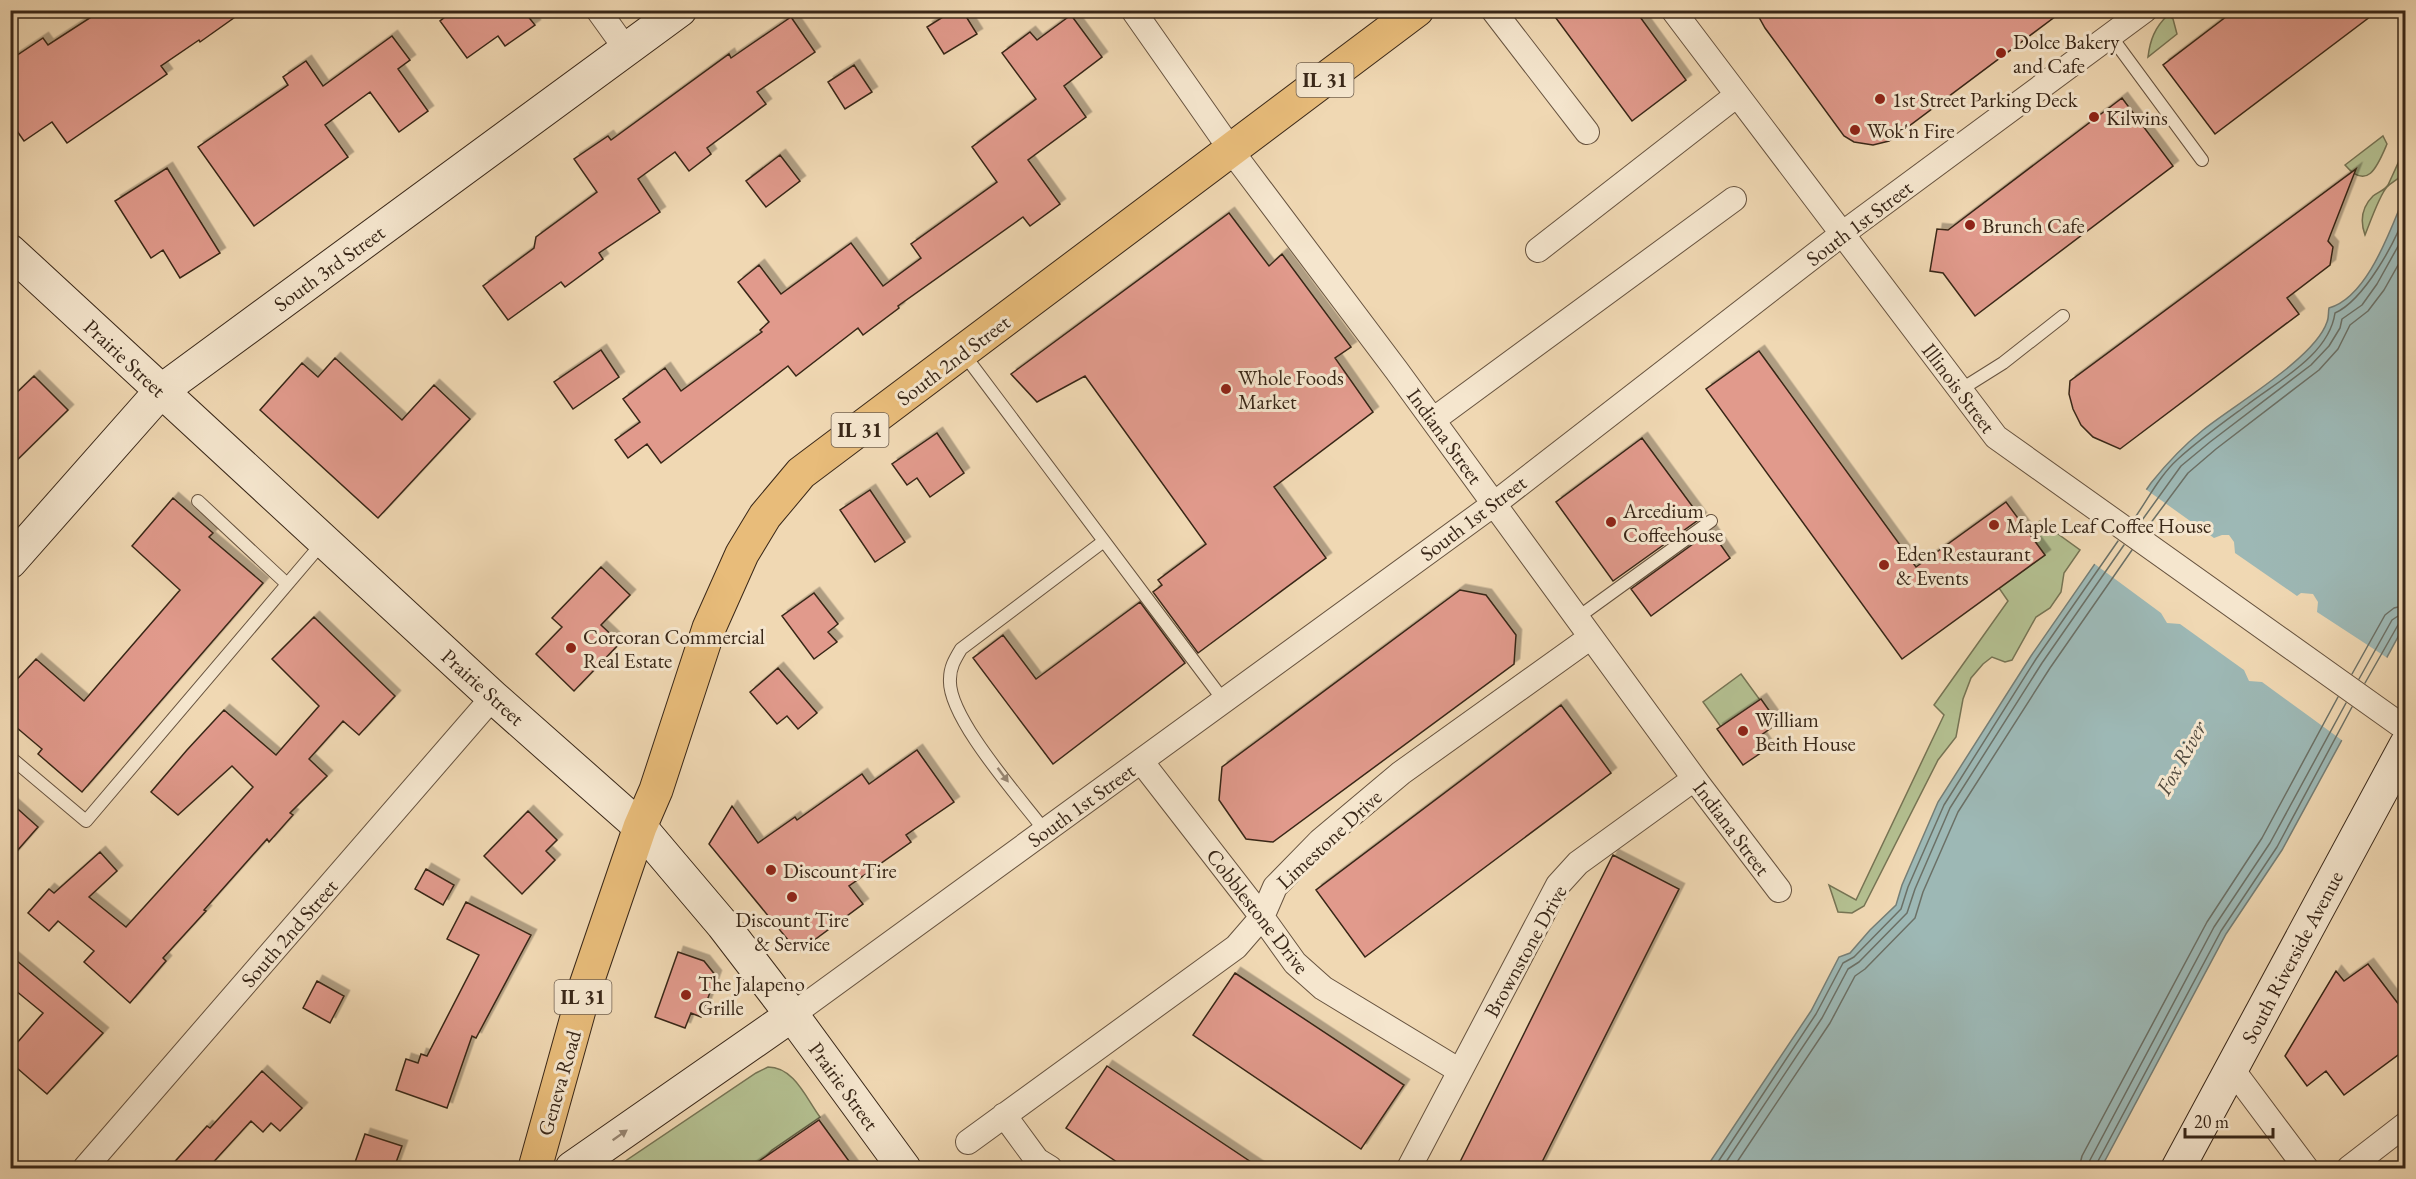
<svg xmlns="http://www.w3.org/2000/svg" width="2416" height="1179" viewBox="0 0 2416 1179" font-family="'EB Garamond',serif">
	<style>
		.green { fill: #b4c091; stroke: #767454; stroke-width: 1.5 }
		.water { fill: #9db8b5; stroke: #757e76; stroke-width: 1.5 }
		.pier { fill: #f0d8b3 }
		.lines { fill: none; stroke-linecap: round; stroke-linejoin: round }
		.shore { stroke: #6b7066; stroke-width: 1.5 }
		.building { fill: #e19a8c; stroke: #392718; stroke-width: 1.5; filter: url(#shadow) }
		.lane-casing { stroke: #67533f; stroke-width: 14 }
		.street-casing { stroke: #67533f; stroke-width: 26 }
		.secondary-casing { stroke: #392718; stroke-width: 35 }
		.primary-casing { stroke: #392718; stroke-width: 35 }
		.lane { stroke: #f5e6ce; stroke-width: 12 }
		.street { stroke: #f5e6ce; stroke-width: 24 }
		.secondary { stroke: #f5e6ce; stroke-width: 33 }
		.primary { stroke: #e8bc7a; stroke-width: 33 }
		.oneway { fill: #978673 }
		.poi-dot { fill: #8f2418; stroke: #f5e6ce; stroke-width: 2 }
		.labels { text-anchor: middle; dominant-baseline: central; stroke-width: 6; stroke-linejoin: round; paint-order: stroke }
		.shield { fill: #f5e6ce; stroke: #71604f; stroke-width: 1.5 }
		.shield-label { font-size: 20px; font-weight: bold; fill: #392718 }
		.poi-label { font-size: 21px; fill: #392718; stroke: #f5e6ce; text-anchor: start }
		.street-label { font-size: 21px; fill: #392718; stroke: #f5e6ce }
		.water-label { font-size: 22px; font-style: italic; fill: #524b3f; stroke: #f5e6ce }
	</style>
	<defs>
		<filter id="shadow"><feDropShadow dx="5.5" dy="-5.5" stdDeviation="0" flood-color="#0004"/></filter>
	</defs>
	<rect width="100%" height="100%" fill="#f0d8b3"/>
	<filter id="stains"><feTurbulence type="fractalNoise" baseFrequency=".00333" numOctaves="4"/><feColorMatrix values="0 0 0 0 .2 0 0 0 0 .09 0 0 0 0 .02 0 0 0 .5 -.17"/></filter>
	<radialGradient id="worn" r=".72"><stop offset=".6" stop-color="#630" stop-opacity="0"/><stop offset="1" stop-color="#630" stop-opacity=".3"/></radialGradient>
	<path class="green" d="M2168 15 2173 19 2177 34 2148 57C2150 40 2155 27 2168 15Z
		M2405 113V167C2401 180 2395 179 2387 187 2380 194 2369 225 2365 235 2360 221 2362 207 2373 196 2378 192 2385 190 2388 185 2392 176 2403 154 2405 145 2406 134 2400 126 2405 113Z
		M2383 136 2387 144C2378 165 2368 192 2345 165Z
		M2040 521 2080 550 2064 573 2061 592 2050 608 2036 617 2012 660 2005 662 1992 657 1983 664 1971 678 1963 699 1956 737 1938 760 1864 906 1852 913 1838 912 1829 885 1856 900 1944 715 1934 705 2008 601 1999 588 2045 555 2025 527Z
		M1741 674 1760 700 1721 727 1703 702Z
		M768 1067C794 1067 806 1098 820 1117L772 1150 755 1168H615L756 1073Z"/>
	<path class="water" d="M2405 195V624L2282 850 2226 934 2101 1168H1706L1811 1011 1839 957 1850 953 1870 930 1896 905 1902 885 1938 802 2031 656 2151 483C2167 463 2183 446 2203 430 2234 405 2315 358 2327 322 2329 318 2328 313 2329 308 2368 297 2390 230 2405 195Z"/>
	<path class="pier" d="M2144 488 2214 538 2222 535H2229L2234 542 2235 553 2297 596 2301 593 2313 594 2318 602 2317 612 2389 659 2343 741 2262 682 2249 681 2244 670 2180 624 2167 623 2161 613 2092 562Z"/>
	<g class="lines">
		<path class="shore" d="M2134 519C2148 499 2160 475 2178 459 2200 439 2224 422 2247 405 2278 381 2329 355 2335 313 2364 300 2396 242 2406 211
			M2140 523 2181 466 2210 442 2311 365 2329 346 2340 328 2342 319 2362 305 2377 284 2406 232
			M2147 528 2188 473 2216 449 2319 370 2338 349 2350 325 2368 311 2384 290 2406 251
			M2352 674 2385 615 2394 608 2406 605
			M2359 679 2392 620 2398 616 2406 614
			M2365 683 2398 625 2406 622
			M1714 1168 1816 1014 1843 963 1854 957 1901 909 1908 887 1944 805 2036 659 2118 541
			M1722 1168 1822 1018 1848 969 1859 962 1907 913 1915 889 1950 808 2042 663 2124 545
			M1733 1168 1830 1023 1855 976 1865 969 1915 918 1923 892 1958 812 2050 668 2132 550
			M2079 1168 2082 1156 2207 922 2262 838 2338 697
			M2088 1168 2090 1160 2214 927 2270 843 2346 703
			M2096 1168 2097 1163 2221 931 2277 847 2352 707"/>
	</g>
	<path class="building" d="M102 10H245L200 42 199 40 161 66 167 74 67 143 52 122 24 141 10 121V60L43 38 48 45Z
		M454 10H533L527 15 535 25 505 46 498 36 467 58 440 21Z
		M954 10H962L977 34 944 54 927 27Z
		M1550 10H1635L1686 80 1632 121Z
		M1755 10H2064L1889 141 1873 145 1854 142 1844 136 1765 28Z
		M2235 10H2379L2215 134 2163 65Z
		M1071 15 1102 57 1064 86 1086 117 1028 160 1060 204 1030 226 1023 217 898 306 899 308 863 335 858 328 796 376 788 366 661 463 647 444 628 458 615 440 640 422 623 399 665 368 681 391 762 332 760 330 769 322 738 282 759 265 781 294 851 243 883 286 921 258 911 244 997 182 972 147 1036 99 1002 53 1030 32 1037 40Z
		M791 17 815 52 757 92 766 104 707 148 711 154 689 171 675 152 638 179 660 212 599 253 603 259 565 287 561 282 508 320 483 286 534 248 536 237 597 192 574 159 608 136 611 140 729 54 731 58Z
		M392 36 410 60 398 69 428 111 399 132 370 92 325 125 348 157 254 226 198 147 288 85 283 77 306 61 323 86Z
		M854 65 872 92 845 109 828 82Z
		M2122 98 2173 166 1975 316 1943 273 1930 271 1937 229 1948 230Z
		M780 155 800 181 766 207 746 181Z
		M167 168 220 253 180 278 163 250 151 258 115 201Z
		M2356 169 2328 241 2333 247 2330 265 2287 298 2299 314 2120 449 2093 437 2081 425 2073 409 2069 394 2070 381Z
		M1229 213 1269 266 1282 254 1351 347 1335 358 1373 412 1274 487 1326 558 1198 653 1153 592 1162 585 1158 580 1206 544 1085 376 1037 402 1011 374Z
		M601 350 619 377 573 409 554 382Z
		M1759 351 1916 567 2006 502 2045 555 1902 659 1706 389Z
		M335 358 402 420 434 385 470 419 378 518 260 410 302 363 318 377Z
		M34 376 68 410 10 467V399Z
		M937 433 964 473 930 497 917 478 907 485 892 464Z
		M1642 438 1701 518 1613 581 1556 502Z
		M870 490 905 542 875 562 840 510Z
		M173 498 213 533 209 537 263 583 82 792 38 754 42 749 10 722V687L36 659 84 701 180 590 132 546Z
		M1711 531 1730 558 1651 616 1631 589Z
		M601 567 630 595 601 625 620 643 574 691 536 654 562 627 552 618Z
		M1460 590 1486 595 1516 635 1514 664 1273 842 1246 839 1219 800 1222 767Z
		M814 593 838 624 828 632 837 642 814 659 782 616Z
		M1140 602 1185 663 1053 764 973 658 1003 635 1036 679Z
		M314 617 395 696 359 735 343 721 309 759 327 776 290 813 293 815 269 842 267 839 204 910 206 911 163 958 166 961 130 1003 84 962 94 951 58 921 49 931 28 913 49 889 54 893 100 852 117 871 89 897 126 927 253 787 232 766 178 815 151 792 187 750 224 710 276 755 319 706 272 659Z
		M778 668 817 713 798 729 787 716 777 724 750 692Z
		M1761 699 1778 723 1760 736 1768 748 1743 765 1717 729Z
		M1561 705 1611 773 1365 957 1316 890Z
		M917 750 954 802 906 835 911 842 849 886 863 904 798 952 709 844 732 806 758 843 795 817 797 820 862 774 869 784Z
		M10 802 38 827 10 859Z
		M528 811 557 840 546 851 555 860 522 894 484 856Z
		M1613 855 1679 889 1539 1168H1457Z
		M426 869 454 885 443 905 415 889Z
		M466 902 531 935 476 1038 472 1036 447 1108 396 1090 406 1059 418 1063 421 1054 427 1056 479 955 447 939Z
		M678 952 704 961 716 976 701 1017 691 1013 685 1028 655 1017Z
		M10 955 103 1033 47 1094 10 1062V1051L43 1013 10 986Z
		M2368 964 2406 1014V1049L2344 1095 2326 1071 2307 1086 2285 1056 2336 971 2344 981Z
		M1235 973 1404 1085 1361 1149 1193 1035Z
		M317 981 344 996 330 1023 303 1008Z
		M1107 1066 1260 1168H1126L1066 1128Z
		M262 1071 302 1108 280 1131 271 1123 263 1132 251 1121 208 1168H169L207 1126 210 1128Z
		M819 1120 854 1168H749Z
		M365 1134 402 1146 394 1168H353Z"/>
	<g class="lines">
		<defs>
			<path id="lane" d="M2110 35 2202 160
				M963 353 1224 701
				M1960 390 2003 363 2063 316
				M198 501 287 584
				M1577 618 1711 521
				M10 757 86 821 324 541
				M1045 831C1021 799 947 717 950 679 950 667 955 659 961 649L1104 541"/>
			<path id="street" d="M598 10 626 49
				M1133 10 1236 157 1397 371 1699 785 1779 890
				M1493 10 1587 132
				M1673 10 1996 437 2406 729
				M1538 250 1737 95
				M1433 420 1734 199
				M1141 761 1262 917 1295 963 1323 988 1460 1071
				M792 1015 1494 504 1842 234 2145 10
				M2232 1069 2306 1168
				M1004 1115 1037 1160 1050 1168
				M968 1142 1236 947 1262 917 1275 887 1320 841 1401 773 1591 637
				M85 1168 493 697
				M1409 1168 1558 885 1578 863 1694 779
				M2349 1168 2406 1124"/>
			<path id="secondary" d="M10 251 493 697 640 827 723 925 792 1015 904 1168
				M10 562 161 391 680 10
				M572 1168 792 1015
				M2178 1168 2406 745"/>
			<path id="primary" d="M535 1168 586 985 640 827 656 790 709 628 742 554 765 516 801 473 1417 10"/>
		</defs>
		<use href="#lane" class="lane-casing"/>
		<use href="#street" class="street-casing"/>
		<use href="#secondary" class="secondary-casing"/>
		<use href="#primary" class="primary-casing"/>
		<use href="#lane" class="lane"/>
		<use href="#street" class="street"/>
		<use href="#secondary" class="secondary"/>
		<use href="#primary" class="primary"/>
	</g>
	<defs><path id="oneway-solid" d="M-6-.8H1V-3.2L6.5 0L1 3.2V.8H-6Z" transform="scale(1.5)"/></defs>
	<g class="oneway">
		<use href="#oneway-solid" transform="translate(1003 775) rotate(53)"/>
		<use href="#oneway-solid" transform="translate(620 1135) rotate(-35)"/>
	</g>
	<g class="poi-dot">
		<circle cx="2001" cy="53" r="6"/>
		<circle cx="1880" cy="99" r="6"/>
		<circle cx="2094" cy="117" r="6"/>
		<circle cx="1855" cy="130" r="6"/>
		<circle cx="1970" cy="225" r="6"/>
		<circle cx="1226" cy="389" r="6"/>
		<circle cx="1611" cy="522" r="6"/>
		<circle cx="1994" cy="525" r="6"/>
		<circle cx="1884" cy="565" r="6"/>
		<circle cx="571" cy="648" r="6"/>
		<circle cx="1743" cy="731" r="6"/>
		<circle cx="771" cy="870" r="6"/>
		<circle cx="792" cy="897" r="6"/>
		<circle cx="686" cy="995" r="6"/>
	</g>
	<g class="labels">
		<g class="shield">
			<rect x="1296.5" y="63" width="57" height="34" rx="4.5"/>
			<rect x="831.5" y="413" width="57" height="34" rx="4.5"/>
			<rect x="554.5" y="980" width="57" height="34" rx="4.5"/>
		</g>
		<g class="shield-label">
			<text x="1325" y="80">IL 31</text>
			<text x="860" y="430">IL 31</text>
			<text x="583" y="997">IL 31</text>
		</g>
		<g class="poi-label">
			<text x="2013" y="41">Dolce Bakery<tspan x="2013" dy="24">and Cafe</tspan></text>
			<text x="1892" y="99">1st Street Parking Deck</text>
			<text x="2106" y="117">Kilwins</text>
			<text x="1867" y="130">Wok'n Fire</text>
			<text x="1982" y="225">Brunch Cafe</text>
			<text x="1238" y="377">Whole Foods<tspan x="1238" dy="24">Market</tspan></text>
			<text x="1623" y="510">Arcedium<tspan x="1623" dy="24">Coffeehouse</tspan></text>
			<text x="2006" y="525">Maple Leaf Coffee House</text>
			<text x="1896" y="553">Eden Restaurant<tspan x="1896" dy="24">&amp; Events</tspan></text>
			<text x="583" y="636">Corcoran Commercial<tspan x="583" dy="24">Real Estate</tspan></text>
			<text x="1755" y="719">William<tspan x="1755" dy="24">Beith House</tspan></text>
			<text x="783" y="870">Discount Tire</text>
			<text x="792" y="919" text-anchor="middle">Discount Tire<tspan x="792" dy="24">&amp; Service</tspan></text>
			<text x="698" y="983">The Jalapeno<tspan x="698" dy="24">Grille</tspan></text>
		</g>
		<g class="street-label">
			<text transform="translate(1859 223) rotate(-37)">South 1st Street</text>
			<text transform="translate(329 268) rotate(-36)">South 3rd Street</text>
			<text transform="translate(125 358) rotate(43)">Prairie Street</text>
			<text transform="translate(953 360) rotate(-37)">South 2nd Street</text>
			<text transform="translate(1959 388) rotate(53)">Illinois Street</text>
			<text transform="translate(1445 436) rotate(54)">Indiana Street</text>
			<text transform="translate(1473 518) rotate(-37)">South 1st Street</text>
			<text transform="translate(483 687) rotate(42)">Prairie Street</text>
			<text transform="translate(1081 805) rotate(-36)">South 1st Street</text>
			<text transform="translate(1732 828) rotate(53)">Indiana Street</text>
			<text transform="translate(1329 839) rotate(-43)">Limestone Drive</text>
			<text transform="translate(1258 911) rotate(52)">Cobblestone Drive</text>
			<text transform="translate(289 933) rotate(-49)">South 2nd Street</text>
			<text transform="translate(1525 951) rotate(-61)">Brownstone Drive</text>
			<text transform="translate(2292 957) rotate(-62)">South Riverside Avenue</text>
			<text transform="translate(559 1083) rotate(-74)">Geneva Road</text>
			<text transform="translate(844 1086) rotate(54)">Prairie Street</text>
		</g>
		<g class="water-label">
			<text transform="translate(2181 758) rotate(-61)">Fox River</text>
		</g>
	</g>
	<rect width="2416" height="1179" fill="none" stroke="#f0d8b3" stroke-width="36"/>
	<rect x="12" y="12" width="2392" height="1155" fill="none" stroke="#392718" stroke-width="3"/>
	<rect x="18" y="18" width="2380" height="1143" fill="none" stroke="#392718" stroke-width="1.5"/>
	<path d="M2185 1128v9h88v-9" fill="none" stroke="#392718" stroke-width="3"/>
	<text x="2194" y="1128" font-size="18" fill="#392718" stroke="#f5e6ce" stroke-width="4.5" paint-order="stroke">20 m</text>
	<rect width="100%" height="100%" filter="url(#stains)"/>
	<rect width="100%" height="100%" fill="url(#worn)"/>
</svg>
